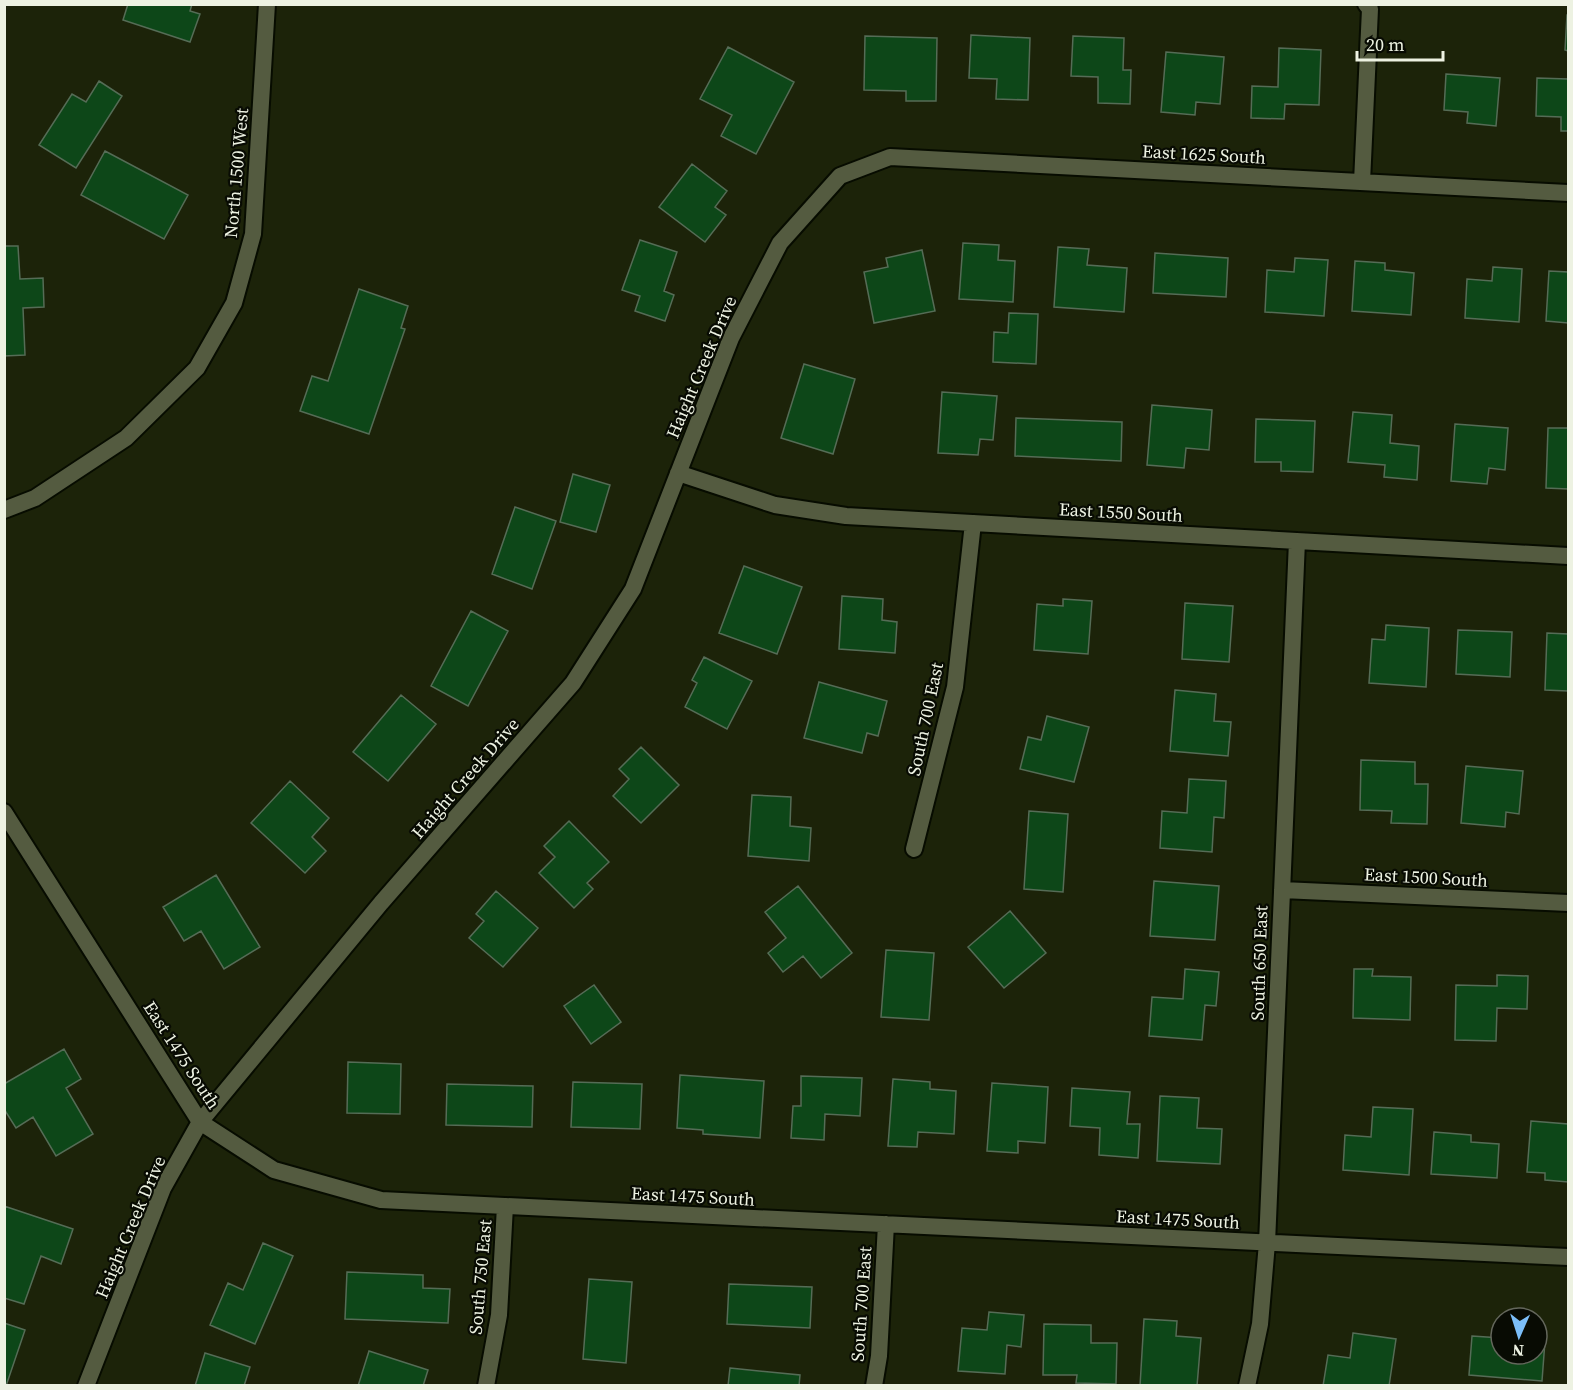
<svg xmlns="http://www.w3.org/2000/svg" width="1573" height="1390" viewBox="0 0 1573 1390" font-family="'Source Serif 4',serif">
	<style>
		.building { fill: #0d4718; stroke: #556c56; stroke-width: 1.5 }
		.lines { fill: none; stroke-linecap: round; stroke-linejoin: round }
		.minor-casing { stroke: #070c00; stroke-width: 20 }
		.tertiary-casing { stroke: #070c00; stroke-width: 20 }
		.minor { stroke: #545b40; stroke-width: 16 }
		.tertiary { stroke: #545b40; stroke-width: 16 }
		.labels { text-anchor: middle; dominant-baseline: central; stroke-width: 4.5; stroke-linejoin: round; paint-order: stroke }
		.street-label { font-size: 18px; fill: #edf2e2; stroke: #080b03 }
	</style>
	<rect width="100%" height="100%" fill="#1c2309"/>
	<path class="building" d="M128 4H192L190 11 200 14 190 42 123 20Z
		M1567 15H1568V51L1565 50Z
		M971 35 1030 38 1028 100 996 99 997 79 969 78Z
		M865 36 937 38 936 101H906V91L864 90Z
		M1073 36 1124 38 1123 70H1131L1130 104 1098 103V77L1071 76Z
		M728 47 794 82 756 154 721 136 732 115 700 99Z
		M1279 48 1321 50 1319 105 1285 104 1284 119 1251 118 1252 86 1278 87Z
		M1166 52 1224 57 1220 104 1196 102 1195 115 1161 112Z
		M1446 74 1500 78 1496 126 1467 123 1468 112 1444 110Z
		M1537 78 1568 79V131H1561V117L1536 116Z
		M99 81 122 96 76 168 39 145 72 94 86 102Z
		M105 151 188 195 164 239 81 195Z
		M692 164 727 191 715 207 726 215 705 242 659 207Z
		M640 240 677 252 664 291 674 295 665 321 635 311 640 296 622 290Z
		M963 243 999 245 998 260 1015 261 1013 302 959 299Z
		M4 246H18L20 279 43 278 44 307 23 308 25 355 4 356Z
		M1058 247 1089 249 1087 265 1127 268 1124 312 1054 307Z
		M922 250 935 311 874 323 864 272 888 267 886 258Z
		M1155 253 1228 258 1226 297 1153 293Z
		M1295 258 1328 260 1324 316 1265 312 1267 270 1294 272Z
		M1355 261 1385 263V270L1414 273 1411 315 1352 311Z
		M1493 267 1522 269 1519 322 1465 318 1467 279 1492 281Z
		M1549 271 1568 272V323L1546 321Z
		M359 289 408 306 401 328 405 329 369 434 300 411 312 376 328 381Z
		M1009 313 1038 314 1036 364 993 362 994 332 1008 333Z
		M804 364 855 379 833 454 781 438Z
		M942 392 997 396 993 440 980 439 978 455 938 453Z
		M1152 405 1212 410 1209 450 1186 448 1184 468 1147 465Z
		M1353 412 1392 415 1390 443 1419 446 1417 480 1384 477 1385 465 1348 462Z
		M1016 418 1122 422 1121 461 1015 456Z
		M1256 419 1315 421 1313 472 1281 471V462H1255Z
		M1455 424 1508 428 1505 470 1489 468 1487 484 1451 481Z
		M1548 428H1568V489L1546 488Z
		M573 474 610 485 596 532 560 522Z
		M515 507 556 521 532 589 492 574Z
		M744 566 802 587 777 654 719 633Z
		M842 596 883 599 882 620 897 622 895 653 839 649Z
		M1063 599 1092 601 1088 654 1034 650 1037 604 1063 606Z
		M1185 603 1233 606 1229 662 1182 659Z
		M471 611 508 631 468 706 431 686Z
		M1386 625 1429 628 1426 687 1369 683 1372 639 1385 640Z
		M1458 630 1512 632 1510 677 1456 674Z
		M1547 633 1568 634V691L1545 690Z
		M704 657 752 681 727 729 685 707 697 683 692 680Z
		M819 682 887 701 878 736 867 733 862 753 804 738Z
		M1175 690 1216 694 1214 721 1231 722 1228 756 1170 751Z
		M401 695 436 724 388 781 353 752Z
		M1047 716 1089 727 1074 782 1020 769 1028 737 1041 740Z
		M641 747 679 785 641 823 613 796 629 779 619 769Z
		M1361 760 1415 762V784H1428L1427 824 1391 823 1392 811 1360 810Z
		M1466 766 1523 771 1519 814 1506 812 1505 827 1461 823Z
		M1189 779 1226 781 1224 818 1214 817 1212 852 1160 848 1162 811 1187 813Z
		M290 781 329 818 312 837 326 851 305 873 251 823Z
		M752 795 791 797 790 826 811 828 809 861 748 856Z
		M1029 811 1068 814 1063 892 1024 889Z
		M569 821 609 862 587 883 593 889 574 908 539 873 555 857 544 846Z
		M216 875 260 947 224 969 201 931 184 941 163 907Z
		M1154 881 1219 886 1215 940 1150 936Z
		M798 886 852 953 821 978 803 956 783 972 768 953 786 938 765 912Z
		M496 891 538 928 503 967 469 938 484 921 476 914Z
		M1010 911 1046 953 1004 988 968 947Z
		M886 950 934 953 929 1020 881 1017Z
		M1185 969 1219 972 1216 1006 1205 1005 1202 1040 1149 1036 1152 997 1183 999Z
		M1354 969H1373L1372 976 1411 977 1410 1020 1353 1018Z
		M1497 975 1528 976 1527 1009 1497 1008 1496 1041 1455 1040 1456 985 1497 986Z
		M594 985 621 1022 591 1044 564 1006Z
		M64 1049 81 1079 66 1088 93 1134 56 1156 33 1117 16 1128 4 1109V1084Z
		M348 1062 401 1064 400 1114 347 1113Z
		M680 1075 764 1081 760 1138 703 1134V1130L677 1128Z
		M801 1076 862 1078 860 1116 825 1114 824 1140 791 1138 793 1106H801Z
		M893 1079 930 1082V1089L956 1091 954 1134 918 1132 917 1147 888 1146Z
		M573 1082 642 1084 640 1129 571 1127Z
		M992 1083 1048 1087 1045 1143 1018 1141V1153L987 1151Z
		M447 1084 533 1086 532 1127 446 1125Z
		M1072 1088 1130 1092 1127 1124H1140L1138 1158 1099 1155 1100 1128 1070 1126Z
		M1160 1096 1199 1098 1197 1128 1222 1129 1220 1164 1157 1161Z
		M1373 1107 1413 1109 1409 1175 1343 1170 1345 1135 1371 1137Z
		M1531 1121 1568 1124V1182L1545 1180V1173L1527 1172Z
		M1434 1132 1471 1135V1142L1499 1144 1497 1178 1431 1174Z
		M4 1206 73 1229 61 1264 41 1256 24 1304 4 1298Z
		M263 1243 293 1256 255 1344 210 1325 228 1283 243 1290Z
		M347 1272 423 1275V1288L450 1289 448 1323 345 1319Z
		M589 1279 632 1282 626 1363 583 1359Z
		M729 1284 812 1287 810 1328 727 1324Z
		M989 1312 1024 1315 1021 1347 1007 1345 1005 1374 958 1371 962 1328 987 1330Z
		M1144 1319 1177 1321 1176 1336 1201 1338 1197 1386H1140Z
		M4 1323 25 1330 6 1386H4Z
		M1044 1324 1091 1325V1343H1117L1116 1384 1076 1383 1077 1375H1043Z
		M1353 1333 1396 1339 1389 1386H1323L1328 1355 1350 1358Z
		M1472 1336 1501 1338V1354H1537V1341H1545L1542 1381 1469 1375Z
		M369 1351 428 1370 423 1386H358Z
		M205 1353 250 1367 244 1386H195Z
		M730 1368 800 1375 799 1386H728Z"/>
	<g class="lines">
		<defs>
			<path id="minor" d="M1362 182 1370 9 1366 4
				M678 473 775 505 846 516 1568 556
				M4 812 200 1122 274 1170 381 1200 1568 1257
				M914 849 955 687 973 523
				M1282 890 1568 903
				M86 1386 163 1188 200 1122 381 903 573 683 633 589 731 338 780 243 840 176 890 157 1568 193
				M486 1386 499 1315 505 1206
				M874 1386 879 1356 886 1224
				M1247 1386 1260 1324 1267 1243 1297 541"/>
			<path id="tertiary" d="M4 510 35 498 126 438 197 368 234 303 253 234 267 4"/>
		</defs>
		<use href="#minor" class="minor-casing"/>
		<use href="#tertiary" class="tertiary-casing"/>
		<use href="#minor" class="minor"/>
		<use href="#tertiary" class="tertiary"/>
	</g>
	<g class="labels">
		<g class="street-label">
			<text transform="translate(1204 154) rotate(3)">East 1625 South</text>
			<text transform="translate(236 173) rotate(-85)">North 1500 West</text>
			<text transform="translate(701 367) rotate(-67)">Haight Creek Drive</text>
			<text transform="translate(1121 512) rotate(3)">East 1550 South</text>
			<text transform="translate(925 719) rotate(-78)">South 700 East</text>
			<text transform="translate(465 778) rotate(-49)">Haight Creek Drive</text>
			<text transform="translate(1426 877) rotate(3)">East 1500 South</text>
			<text transform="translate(1259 963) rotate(-88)">South 650 East</text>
			<text transform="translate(182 1055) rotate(57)">East 1475 South</text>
			<text transform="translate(693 1196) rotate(3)">East 1475 South</text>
			<text transform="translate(1178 1219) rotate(3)">East 1475 South</text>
			<text transform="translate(130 1227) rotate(-67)">Haight Creek Drive</text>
			<text transform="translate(480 1277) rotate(-85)">South 750 East</text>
			<text transform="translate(861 1304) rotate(-86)">South 700 East</text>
		</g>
	</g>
	<rect width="1573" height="1390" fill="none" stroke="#edf2e2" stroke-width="12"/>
	<g transform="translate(1519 1336) rotate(183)"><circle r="28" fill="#080b03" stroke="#64675c" stroke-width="1.5"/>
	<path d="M0-4.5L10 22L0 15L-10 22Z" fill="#7bbef8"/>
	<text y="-9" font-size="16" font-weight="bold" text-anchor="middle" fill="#edf2e2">N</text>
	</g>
	<path d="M1357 51v9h86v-9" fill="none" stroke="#edf2e2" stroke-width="3"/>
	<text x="1366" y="51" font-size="18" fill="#edf2e2" stroke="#080b03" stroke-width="4.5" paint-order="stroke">20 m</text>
</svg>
